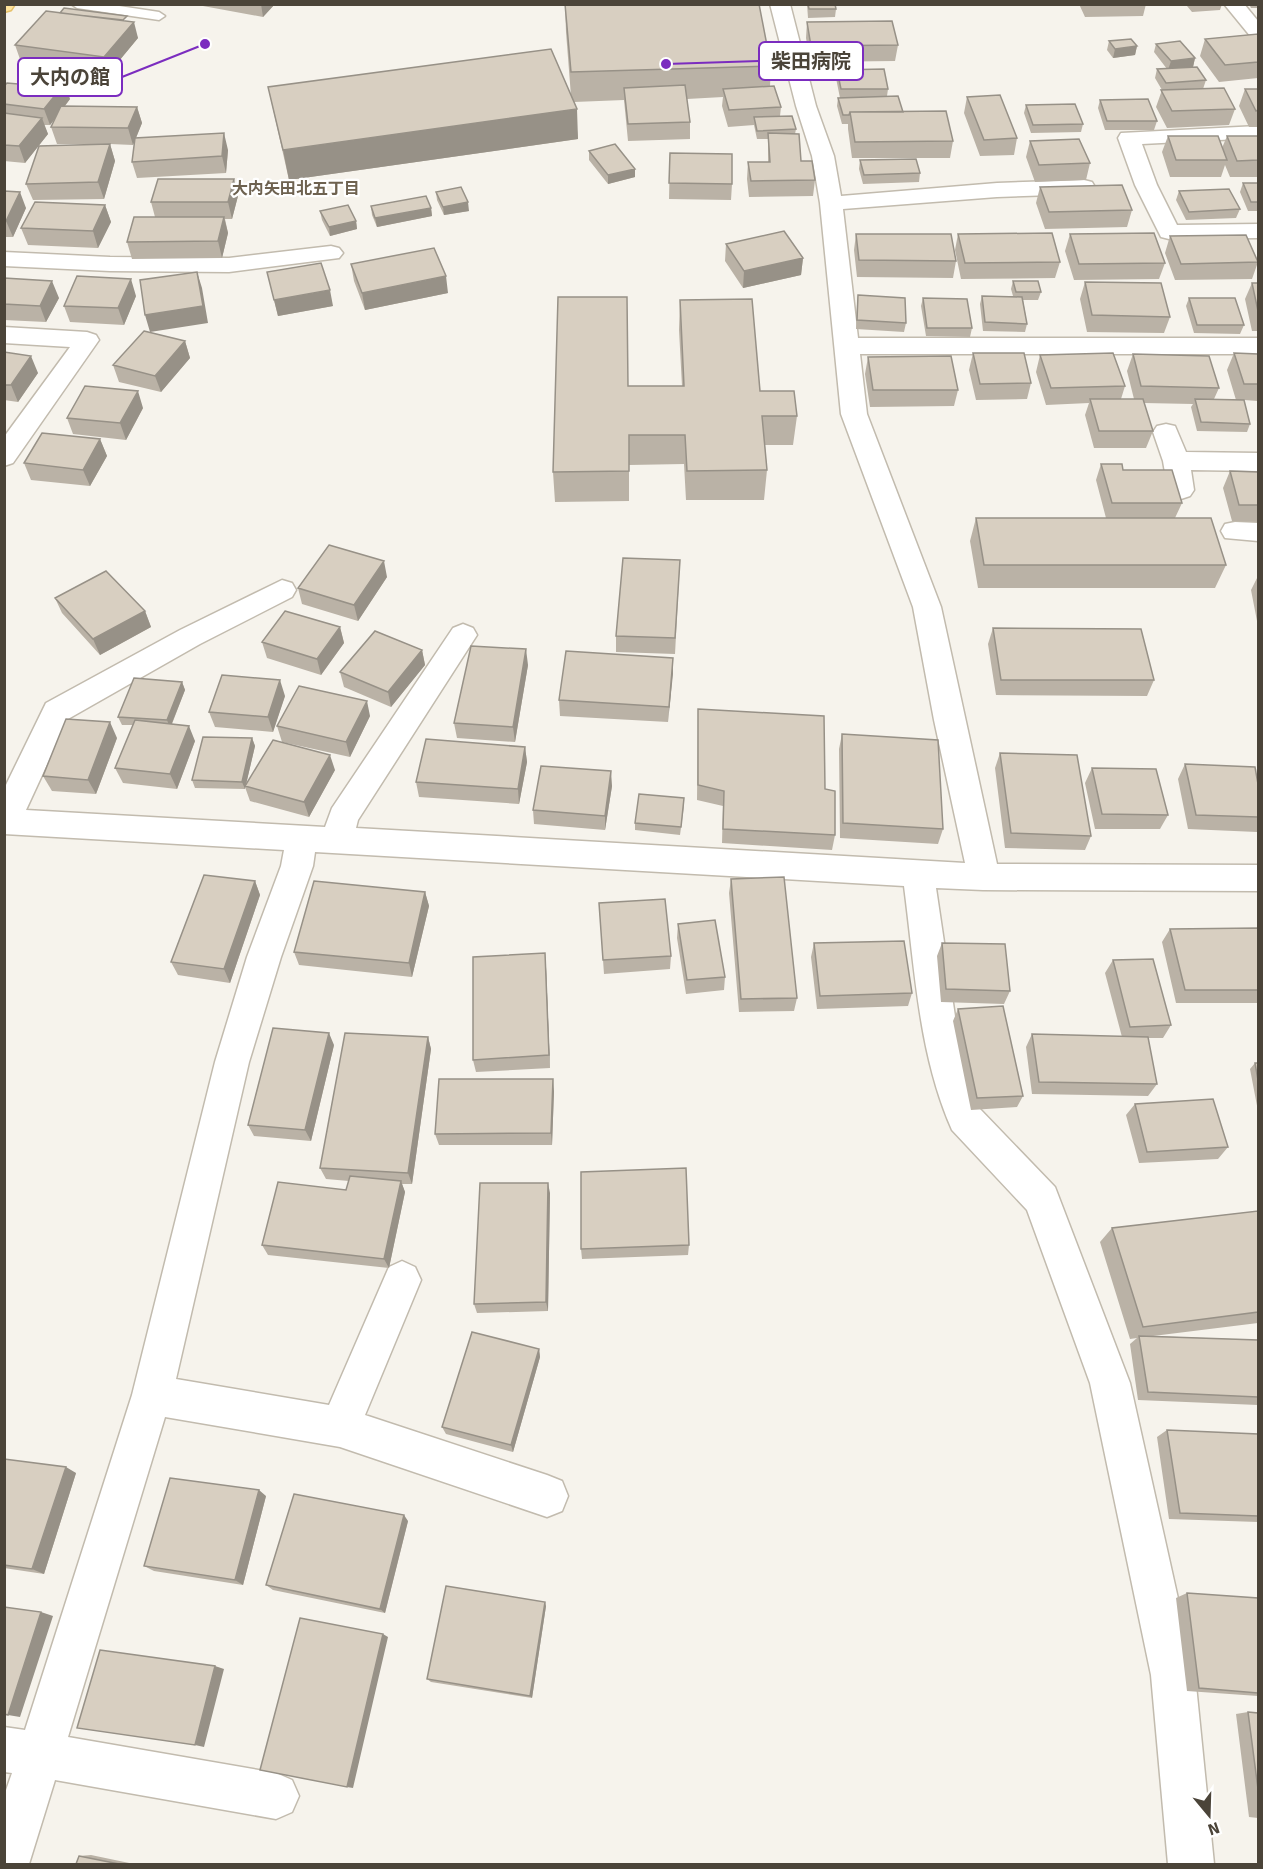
<svg xmlns="http://www.w3.org/2000/svg" width="1263" height="1869" viewBox="0 0 1263 1869" font-family="Signika,'Noto Sans JP',sans-serif">
	<style>
		.lines { fill: none; stroke-linecap: round; stroke-linejoin: round }
		.lane-casing { stroke: #c2bbae; stroke-width: 3 }
		.street-casing { stroke: #c2bbae; stroke-width: 3 }
		.primary-casing { stroke: #e6c16a; stroke-width: 3 }
		.lane { fill: #fff; fill-rule: evenodd }
		.street { fill: #fff; fill-rule: evenodd }
		.primary { fill: #ffe39c; fill-rule: evenodd }
		.wall { fill: #bab2a6 }
		.shaded-wall { fill: #979187 }
		.building { fill: #d8cfc1; stroke: #979187; stroke-width: 1.5 }
		.labels { text-anchor: middle; dominant-baseline: central; stroke-width: 4.5; stroke-linejoin: round; paint-order: stroke }
		.far-neighbourhood-label { font-size: 16px; font-weight: bold; fill: #6e6250; stroke: #fff }
		.leader { fill: none; stroke: #7b2cbf; stroke-width: 2 }
		.callout-dot { fill: #7b2cbf; stroke: #fff; stroke-width: 2 }
		.callout { fill: #fff; stroke: #7b2cbf; stroke-width: 2 }
		.callout-label { font-size: 20px; text-anchor: middle; font-weight: bold; fill: #4b4439 }
	</style>
	<rect width="100%" height="100%" fill="#f6f3ec"/>
	<g class="lines">
		<defs>
			<path id="lane" d="M71 4H106L159 12 165 16 159 20 77 8Z"/>
			<path id="street" d="M770 4H790L816 106 834 156 841 196 997 183 1084 180 1092 182 1095 187 1092 192 1084 194 997 197 843 209 858 338H1258V354H860L867 414 941 607 997 864 1258 865V891L983 890 936 888 961 1057 979 1108 1055 1187 1130 1383 1195 1675 1214 1864H1168L1151 1675 1090 1383 1027 1210 952 1130C918 1053 915 968 904 886L315 852 313 866 281 957 249 1062 176 1379 329 1405 389 1267 402 1261 415 1267 421 1280 365 1415 547 1475 562 1481 568 1496 562 1511 547 1517 340 1447 165 1417 68 1737 276 1773 292 1780 299 1796 292 1812 276 1819 55 1780 29 1864H4V1796L12 1773 4 1772V1727L25 1730 132 1395 215 1062 247 957 281 866 284 850 4 834V789L46 703 180 630 282 580 292 583 296 590 292 597 200 644 68 719 26 810 325 827 332 808 453 628 463 624 473 628 477 635 358 820 356 828 965 863 934 720 913 607 841 414 820 203 812 156 796 106Z
				M1224 4H1244L1258 21V39L1251 37Z
				M1258 126V138L1142 144 1157 185 1177 225 1258 224V238L1169 239 1161 237 1135 185 1118 138 1121 133Z
				M331 246 339 248 343 253 339 258 229 272 110 271 4 266V252L110 257 229 258Z
				M4 327 87 332 96 335 99 340 13 463 4 466V437L70 347 4 343Z
				M1166 424 1175 426 1186 452 1258 453V471L1191 470 1194 490 1190 496 1181 499 1172 496 1168 490 1163 461 1153 432 1157 426Z
				M1235 522 1258 523V541L1225 538 1221 531 1225 524Z"/>
			<path id="primary" d="M4 4H15L11 10 4 12Z"/>
		</defs>
		<use href="#lane" class="lane-casing"/>
		<use href="#street" class="street-casing"/>
		<use href="#primary" class="primary-casing"/>
		<use href="#lane" class="lane"/>
		<use href="#street" class="street"/>
		<use href="#primary" class="primary"/>
	</g>
	<path class="wall" d="M192 4H275L263 17Z
		M502 4H525V6H502Z
		M565 4 771 66 770 86 781 107 780 116 796 129 795 134 801 161 815 180 813 196 749 197 747 179 748 162H768V139H757L754 125 728 127 722 106 723 97 687 99 690 122V139L628 141 624 100 574 102 578 139 289 180 268 87 571 96 566 32Z
		M807 4H835L836 9 835 17 808 18Z
		M1079 4H1146L1143 16 1085 17Z
		M1188 4H1222L1220 10 1192 12 1187 6Z
		M1249 4H1258V8H1251Z
		M129 21 138 38 109 73 21 62 15 45Z
		M807 22 898 45 895 61 810 62 806 38Z
		M1258 34V78L1219 82 1200 56 1205 39Z
		M1109 41 1137 46 1135 55 1113 58 1107 50Z
		M1156 44 1195 58 1193 67 1206 80 1203 89 1235 109 1229 125 1167 128 1156 107 1162 90 1155 78 1157 69H1167L1154 52Z
		M837 70 888 89 887 96 903 112 953 141 950 158H852L848 129V124H842L837 106 838 98H840L836 78Z
		M4 86 70 99 65 106 137 107 142 123 136 138 228 150 226 173 137 178 132 162 135 141 133 145 110 144 115 161 104 199 33 200 26 184 109 144H57L51 127 55 119 50 125H44L48 134 25 163 4 161Z
		M1245 89H1258V127H1249L1239 106Z
		M967 97 1017 138 1014 155 980 156 964 113Z
		M1100 100 1157 121 1154 130H1105L1098 108Z
		M1026 105 1083 124 1081 132 1031 133 1024 113Z
		M1168 136 1222 148 1227 136H1258V177H1230L1225 165 1221 177H1170L1162 152Z
		M1030 141 1090 163 1086 180 1035 182 1026 157Z
		M589 151 635 169V177L608 184 589 160Z
		M670 153 732 184 731 200 669 199Z
		M860 160 920 173 919 182 863 184 859 169Z
		M1243 183H1258V211H1248L1240 192Z
		M1040 187 1132 210 1127 227 1045 229 1036 203Z
		M4 191 26 208 13 237H4Z
		M1179 191 1240 209 1236 218 1186 220 1176 200Z
		M436 192 469 211 444 215 437 200Z
		M238 196 232 219H225L228 233 222 258 132 259 127 242 155 217 151 202Z
		M105 205 111 222 98 248 28 245 21 228Z
		M371 206 431 208 432 216 377 227 372 215Z
		M320 211 356 221 357 229 330 236 322 220Z
		M856 234 956 261 953 278 857 277 854 250Z
		M958 234 1060 262 1055 278 961 279 955 250Z
		M1070 234 1165 263 1159 279 1074 280 1065 251Z
		M1170 236 1258 262 1252 279 1175 280 1165 253Z
		M726 244 803 258 801 275 743 288 725 261Z
		M351 264 448 293 365 310 354 281Z
		M267 272 333 306 278 316Z
		M4 278 59 298 46 322 4 320Z
		M1013 281 1041 292 1038 300H1023L1027 324 1025 332 983 331 980 304 982 296H1013L1011 289Z
		M1085 282 1170 317 1164 333 1087 332 1080 299Z
		M1252 283H1258V331H1252L1245 299Z
		M858 295 906 323 904 332 856 329 857 304Z
		M136 296 124 325 70 322 64 306Z
		M923 298 972 328 970 337 926 336 921 306Z
		M1189 298 1244 325 1240 334 1194 333 1186 306Z
		M680 300 760 391 797 416 793 445H765L767 470 764 500H686L684 464 629 465V501L555 502 553 472 628 386H682L679 330Z
		M185 341 190 358 161 392 119 382 113 365Z
		M4 352 38 373 18 402 4 400Z
		M973 353 1031 383 1027 399 976 400 969 370Z
		M1234 353 1258 354V401L1244 400 1250 424 1247 432 1197 431 1191 407 1193 404 1144 403 1153 431 1146 448H1094L1085 415 1089 403 1046 405 1036 372 1040 355 1125 386 1121 399H1134L1127 371 1133 354 1219 388 1214 399 1236 400 1227 370Z
		M868 357 958 390 954 406 870 407 865 374Z
		M143 408 126 440 73 434 67 418Z
		M100 439 107 456 90 486 31 480 24 463Z
		M1101 464 1123 470 1182 503 1175 518 1226 565 1215 588H978L970 541 976 518H1106L1096 480Z
		M1230 471 1258 472V522L1232 521 1223 488Z
		M680 560 675 654 616 652V636Z
		M1258 576V621H1257L1251 590Z
		M387 577 358 621 302 604 298 588Z
		M55 598 145 611 151 627 100 655 62 613Z
		M340 627 344 643 321 675 267 658 262 642Z
		M993 628 1154 680 1147 696 996 695 988 644Z
		M422 650 425 665 391 707 344 687 340 672Z
		M673 658 668 722 560 716 559 700Z
		M528 665 515 742 457 738 454 723Z
		M182 682 185 690 172 724 195 741 177 789 123 783 115 768 133 725H122L118 717Z
		M285 696 273 732 215 727 209 712Z
		M698 709 825 789 835 835 832 850 722 843 723 806 697 800Z
		M370 716 350 757 282 742 277 726Z
		M842 734 943 829 938 844 840 838 839 749Z
		M117 738 96 794 52 791 43 776Z
		M252 738 255 746 246 784 335 770 309 817 250 801 245 787V789L195 788 192 780Z
		M525 747 527 762 519 804 419 797 416 782Z
		M1000 753 1091 836 1085 850 1005 848 995 768Z
		M1185 764 1258 784V829L1257 832 1188 829 1178 779Z
		M1092 768 1168 815 1160 829H1095L1085 783Z
		M612 786 605 830 534 824 533 810Z
		M684 806 680 835 635 830V823Z
		M731 879 797 998 794 1011 739 1012 729 893Z
		M255 881 260 895 230 983 178 975 171 962Z
		M425 892 429 906 412 977 299 965 294 952Z
		M599 903 671 956 670 969 604 974Z
		M678 924 725 977 724 990 686 994 677 938Z
		M1258 928V1003H1176L1162 942 1170 929Z
		M814 943 912 993 908 1006 817 1009 811 957Z
		M942 943 1010 991 1004 1004 941 1002 937 956Z
		M545 953 546 967 550 1068 476 1072 473 1060Z
		M1113 960 1171 1025 1163 1038H1148L1157 1084 1148 1096 1032 1094 1026 1047 1032 1034 1122 1037 1105 973Z
		M958 1009 1023 1096 1017 1107 971 1110 953 1021Z
		M428 1037 431 1049 412 1184H402L405 1192 389 1268 268 1255 262 1245 346 1190 349 1181 326 1179 320 1168Z
		M334 1045 311 1141 254 1136 248 1125Z
		M1255 1063H1258V1111L1250 1069Z
		M554 1091 552 1145H439L435 1134Z
		M1135 1104 1228 1147 1218 1159 1139 1163 1126 1115Z
		M550 1193 548 1311 477 1313 474 1304Z
		M1258 1211V1323L1153 1336 1258 1340V1405L1138 1400 1130 1344 1137 1338 1130 1339 1100 1242 1112 1228Z
		M689 1245 688 1255 582 1259 581 1249Z
		M539 1349 540 1357 513 1452 446 1434 442 1427Z
		M1167 1430 1258 1434V1522L1169 1519 1157 1437Z
		M4 1459 76 1473 44 1574 4 1568Z
		M266 1496 243 1585 154 1571 144 1566Z
		M408 1521 385 1613 273 1590 266 1585Z
		M1187 1593 1258 1598V1696L1187 1691 1176 1598Z
		M546 1606 532 1698 431 1682 427 1679Z
		M1248 1712 1258 1713V1818L1249 1817 1236 1714Z
		M91 1855 134 1864H76L79 1856Z"/>
	<path class="shaded-wall" d="M261 4H275L263 17Z
		M134 22 138 38 109 73 104 57Z
		M1137 46 1135 55 1113 58 1115 49Z
		M1195 58 1193 67 1168 70 1171 61Z
		M65 83 70 99 50 125 44 109Z
		M137 107 142 123 133 145 128 128Z
		M577 109 578 139 289 180 283 150Z
		M42 118 48 134 25 163 19 146Z
		M224 133 228 150 226 173 222 156Z
		M110 144 115 161 104 199 98 182Z
		M635 169V177L608 184V175Z
		M234 179 238 196 232 219 228 202Z
		M20 192 26 208 13 237 6 221Z
		M468 202 469 211 444 215 443 207Z
		M105 205 111 222 98 248 93 231Z
		M431 208 432 216 377 227 375 218Z
		M224 217 228 233 222 258 218 241Z
		M356 221 357 229 330 236 329 227Z
		M803 258 801 275 743 288 744 271Z
		M197 272 202 288 208 323 150 332 145 315Z
		M446 276 448 293 365 310 362 293Z
		M131 279 136 296 124 325 118 308Z
		M52 281 59 298 46 322 40 306Z
		M330 290 333 306 278 316 274 300Z
		M185 341 190 358 161 392 155 376Z
		M31 356 38 373 18 402 11 385Z
		M138 391 143 408 126 440 120 423Z
		M100 439 107 456 90 486 83 470Z
		M384 561 387 577 358 621 354 605Z
		M145 611 151 627 100 655 93 639Z
		M340 627 344 643 321 675 317 659Z
		M526 649 528 665 515 742 513 727Z
		M422 650 425 665 391 707 388 692Z
		M673 658V674L668 722 669 707Z
		M280 680 285 696 273 732 268 717Z
		M182 682 185 690 170 728 167 720Z
		M367 701 370 716 350 757 346 742Z
		M110 722 117 738 96 794 88 780Z
		M189 726 195 741 177 789 170 774Z
		M252 738 255 746 245 789 242 782Z
		M525 747 527 762 519 804 518 789Z
		M330 755 335 770 309 817 304 802Z
		M611 771 612 786 605 830V816Z
		M255 881 260 895 230 983 224 969Z
		M425 892 429 906 412 977 409 963Z
		M545 953 546 967 550 1068 549 1055Z
		M329 1033 334 1045 311 1141 305 1130Z
		M428 1037 431 1049 412 1184 408 1173Z
		M553 1079 554 1091 552 1145 551 1133Z
		M401 1181 405 1192 389 1268 384 1259Z
		M548 1183 550 1193 548 1311 546 1302Z
		M539 1349 540 1357 513 1452 511 1445Z
		M66 1467 76 1473 44 1574 32 1569Z
		M259 1490 266 1496 243 1585 235 1580Z
		M404 1515 408 1521 385 1613 380 1609Z
		M545 1602 546 1606 532 1698 530 1696Z
		M41 1612 53 1616 20 1717 8 1715Z
		M383 1634 388 1637 353 1788 347 1787Z
		M215 1666 224 1669 204 1747 195 1745Z"/>
	<path class="building" d="M565 4H759L771 66 571 72Z
		M808 4H835L836 9H809Z
		M64 8 127 16 123 20 60 13Z
		M46 11 134 22 104 57 15 45Z
		M892 21 898 45 811 46 807 22Z
		M1258 34V62L1225 65 1205 39Z
		M1131 39 1137 46 1115 49 1109 41Z
		M1180 41 1195 58 1171 61 1156 44Z
		M551 49 577 109 283 150 268 87Z
		M1197 67 1206 80 1166 83 1157 69Z
		M884 69 888 89H841L837 70Z
		M34 80 65 83 44 109 4 104V86L7 83 30 85Z
		M685 85 690 122 628 124 624 88Z
		M774 86 781 107 729 110 723 89Z
		M1224 88 1235 109 1172 111 1161 90Z
		M1245 89H1258V110L1256 111Z
		M1000 95 1017 138 984 140 967 97Z
		M898 96 903 112H850L849 115H843L838 98Z
		M1148 99 1157 121H1107L1100 100Z
		M1075 104 1083 124 1033 125 1026 105Z
		M61 106 137 107 128 128 51 127Z
		M946 111 953 141 855 142 850 112Z
		M4 113 42 118 19 146 4 145Z
		M792 116 796 129 757 131 754 117Z
		M224 133 222 156 132 162 135 138Z
		M768 133 799 134 801 161H812L815 180 751 181 748 162H770Z
		M1168 136H1218L1227 160H1176Z
		M1227 136H1258V160L1237 161Z
		M1079 139 1090 163 1039 165 1030 141Z
		M110 144 98 182 26 184 39 146Z
		M615 144 635 169 608 175 589 151Z
		M670 153 732 154V184L669 183Z
		M916 159 920 173 864 175 860 160Z
		M158 179H234L228 202H151Z
		M1243 183H1258V202H1251Z
		M1122 185 1132 210 1049 212 1040 187Z
		M461 187 468 202 443 207 436 192Z
		M1229 189 1240 209 1189 212 1179 191Z
		M4 191 20 192 6 221H4Z
		M426 196 431 208 375 218 371 206Z
		M35 202 105 205 93 231 21 228Z
		M348 205 356 221 329 227 320 211Z
		M134 217H224L218 241 127 242Z
		M784 231 803 258 744 271 726 244Z
		M1052 233 1060 262 965 263 958 234Z
		M1154 233 1165 263 1079 264 1070 234Z
		M856 234H951L956 261 859 260Z
		M1246 235 1258 262 1181 264 1170 236Z
		M434 248 446 276 362 293 351 264Z
		M321 263 330 290 274 300 267 272Z
		M197 272 203 306 145 315 140 280Z
		M77 276 131 279 118 308 64 306Z
		M4 278 52 281 40 306 4 304Z
		M1013 281H1038L1041 292H1016Z
		M1085 282 1161 283 1170 317 1092 315Z
		M1252 283H1258V311Z
		M858 295 905 298 906 323 857 320Z
		M982 296 1022 297 1027 324 985 322Z
		M558 297H627L628 386H684L680 300 752 299 760 391H794L797 416H762L767 470 687 471 685 435H629V471L553 472Z
		M923 298 967 299 972 328H927Z
		M1189 298H1235L1244 325H1197Z
		M144 331 185 341 155 376 113 365Z
		M4 352 31 356 11 385H4Z
		M973 353H1024L1031 383 980 384Z
		M1113 353 1125 386 1051 388 1040 355Z
		M1234 353 1258 354V384H1244Z
		M1133 354 1209 356 1219 388 1141 386Z
		M951 356 958 390H873L868 357Z
		M85 386 138 391 120 423 67 418Z
		M1090 399H1143L1153 431H1099Z
		M1195 399 1244 400 1250 424 1201 422Z
		M42 433 100 439 83 470 24 463Z
		M1101 464H1122L1123 470H1172L1182 503H1112Z
		M1230 471 1258 472V505H1239Z
		M976 518H1211L1226 565H984Z
		M329 545 384 561 354 605 298 588Z
		M623 558 680 560 675 638 616 636Z
		M106 571 145 611 93 639 55 598Z
		M285 611 340 627 317 659 262 642Z
		M993 628 1141 629 1154 680H1001Z
		M375 631 422 650 388 692 340 672Z
		M471 646 526 649 513 727 454 723Z
		M566 651 673 658 669 707 559 700Z
		M222 675 280 680 268 717 209 712Z
		M134 678 182 682 167 720 118 717Z
		M299 686 367 701 346 742 277 726Z
		M698 709 824 716 825 789 835 791V835L723 829 724 791 698 785Z
		M66 719 110 722 88 780 43 776Z
		M135 720 189 726 170 774 115 768Z
		M842 734 938 740 943 829 843 823Z
		M203 737 252 738 242 782 192 780Z
		M426 739 525 747 518 789 416 782Z
		M273 740 330 755 304 802 245 786Z
		M1000 753 1077 755 1091 836 1011 833Z
		M1185 764 1255 767 1258 784V817L1196 815Z
		M541 766 611 771 605 816 533 810Z
		M1092 768 1156 769 1168 815 1102 814Z
		M639 794 684 798 681 827 635 823Z
		M204 875 255 881 224 969 171 962Z
		M784 877 797 998 741 999 731 879Z
		M314 881 425 892 409 963 294 952Z
		M665 899 671 956 603 960 599 903Z
		M715 920 725 977 687 980 678 924Z
		M1258 928V990H1185L1170 929Z
		M904 941 912 993 820 996 814 943Z
		M942 943 1005 944 1010 991 946 989Z
		M545 953 549 1055 473 1060V957Z
		M1153 959 1171 1025 1130 1027 1113 960Z
		M1003 1006 1023 1096 977 1098 958 1009Z
		M273 1028 329 1033 305 1130 248 1125Z
		M345 1033 428 1037 408 1173 320 1168Z
		M1032 1034 1148 1037 1157 1084 1039 1082Z
		M1255 1063H1258V1080Z
		M439 1079H553L551 1133 435 1134Z
		M1213 1099 1228 1147 1147 1152 1135 1104Z
		M686 1168 689 1245 581 1249V1172Z
		M350 1176 401 1181 384 1259 262 1245 278 1182 346 1190Z
		M480 1183H548L546 1302 474 1304Z
		M1258 1211V1312L1143 1327 1112 1228Z
		M472 1332 539 1349 511 1445 442 1427Z
		M1139 1336 1258 1340V1397L1148 1392Z
		M1167 1430 1258 1434V1516L1180 1513Z
		M4 1459 66 1467 32 1569 4 1565Z
		M170 1478 259 1490 235 1580 144 1566Z
		M294 1494 404 1515 380 1609 266 1585Z
		M446 1586 545 1602 530 1696 427 1679Z
		M1187 1593 1258 1598V1693L1199 1688Z
		M4 1607 41 1612 8 1715 4 1714Z
		M300 1618 383 1634 347 1787 260 1770Z
		M100 1650 215 1666 195 1745 77 1728Z
		M1248 1712 1258 1713V1789Z
		M79 1856 119 1864H76Z"/>
	<g class="labels">
		<g class="far-neighbourhood-label">
			<text x="296" y="189">大内矢田北五丁目</text>
		</g>
	</g>
	<path class="leader" d="M666 64L759 61M205 44L122 77"/>
	<g class="callout-dot">
		<circle cx="666" cy="64" r="6"/>
		<circle cx="205" cy="44" r="6"/>
	</g>
	<g class="callout">
		<rect x="759" y="42" width="104" height="38" rx="6"/>
		<rect x="18" y="58" width="104" height="38" rx="6"/>
	</g>
	<g class="callout-label">
		<text x="811" y="68">柴田病院</text>
		<text x="70" y="84">大内の館</text>
	</g>
	<rect width="1263" height="1869" fill="none" stroke="#4b4439" stroke-width="12"/>
	<g transform="translate(1209 1815) rotate(161)" stroke="#ffffff" stroke-width="4.5" paint-order="stroke">
	<path d="M0-4.5L10 22L0 15L-10 22Z" fill="#4b4439"/>
	<text y="-9" font-size="16" font-weight="bold" text-anchor="middle" fill="#4b4439">N</text>
	</g>
</svg>
